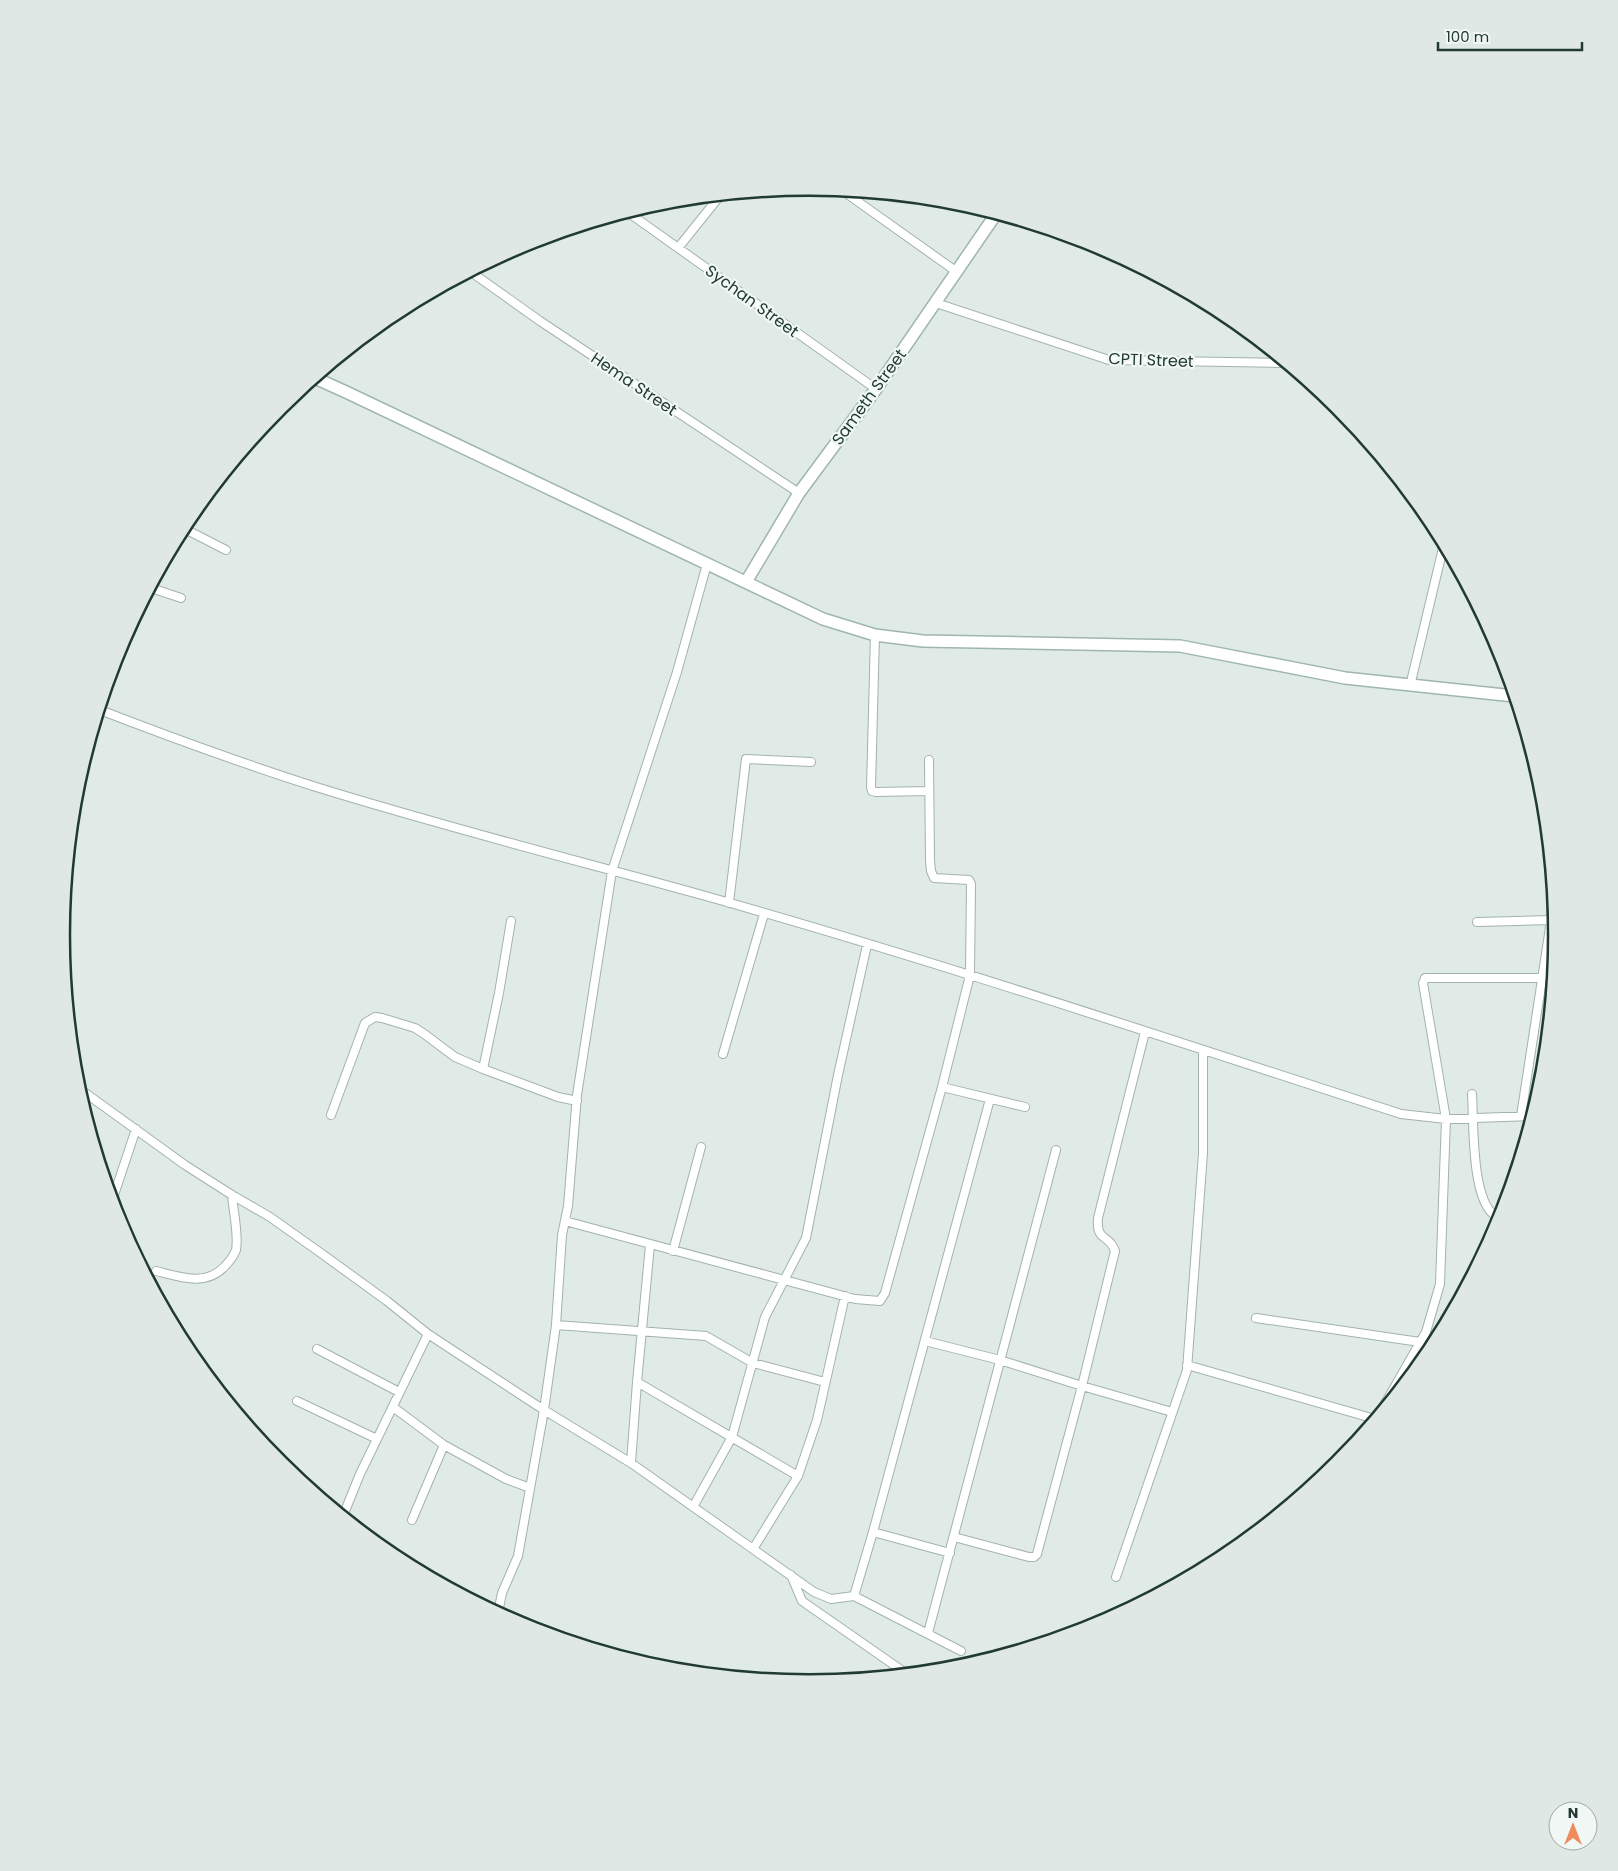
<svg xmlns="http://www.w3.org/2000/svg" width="1618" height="1871" viewBox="0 0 1618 1871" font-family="Poppins,sans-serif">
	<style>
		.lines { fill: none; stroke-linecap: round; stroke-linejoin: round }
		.street-casing { stroke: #a3b2ae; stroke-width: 10 }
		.secondary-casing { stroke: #9fb6af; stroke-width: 14 }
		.street { stroke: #fff; stroke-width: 8 }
		.secondary { stroke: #fff; stroke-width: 11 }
		.labels { text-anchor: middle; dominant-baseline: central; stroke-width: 4.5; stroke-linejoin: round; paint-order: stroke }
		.street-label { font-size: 16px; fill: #213a35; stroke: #f0f7f4 }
		.rim { fill: none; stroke: #213a35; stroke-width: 2.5 }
	</style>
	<rect width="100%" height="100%" fill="#e0ebe7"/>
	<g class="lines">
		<defs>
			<path id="street" d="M843 191 957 272
				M629 213 876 389
				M678 248 719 197
				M471 272 540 321 799 493
				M936 303 1109 360 1284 363
				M183 528 226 550
				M151 588 181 598
				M875 635 871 787 872 791 876 792 928 791
				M1410 686 1444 544
				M100 710C170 737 241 763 313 786 441 826 572 859 702 895 937 961 1168 1039 1401 1114L1446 1119 1532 1116
				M929 760 930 860 931 871 934 878 969 880 971 884 970 975 942 1087 1025 1107
				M729 903 746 759 811 762
				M511 921 499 993 483 1069 558 1097 577 1101
				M1477 922 1550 920
				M723 1054 764 914
				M77 1087 185 1165 232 1195 270 1217 318 1251 387 1301 428 1334 544 1410 631 1463 814 1592 831 1599 854 1596 961 1651
				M1472 1094C1474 1120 1470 1212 1501 1218
				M331 1115 365 1023 375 1017 382 1018 415 1028 423 1033 455 1057 483 1069
				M1521 1116 1549 934 1553 897
				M112 1201 136 1129
				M565 1221 855 1299 880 1301 885 1293 942 1087
				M673 1251 701 1147
				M156 1271C180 1277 206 1287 225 1266 229 1262 234 1255 236 1250 239 1235 233 1210 232 1195
				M1256 1318 1420 1342
				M556 1325 706 1336 753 1363 825 1382
				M925 1341 1000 1360 1082 1386 1172 1412
				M317 1349 399 1392
				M1187 1365 1375 1419
				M637 1382 650 1245
				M297 1401 377 1439
				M393 1407 444 1445 506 1479 530 1488
				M1378 1416 1426 1332 1440 1284 1446 1119 1423 983 1425 978H1541
				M631 1463 637 1382 798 1476
				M693 1507 732 1437 765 1317 806 1238 838 1075 867 945
				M343 1516 360 1474 428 1334
				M412 1520 444 1445
				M873 1532 950 1553
				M954 1537 1029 1557H1034L1037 1554 1082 1386 1115 1251C1109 1233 1096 1243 1098 1218L1145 1032
				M753 1549 798 1476 817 1420 845 1296
				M791 1575 802 1601 907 1674
				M1116 1577 1187 1370 1203 1153V1050
				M854 1596 873 1532 990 1099
				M498 1613 502 1593 518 1556 544 1410 556 1325 562 1235 568 1206 577 1095 612 871 677 672 707 564
				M928 1633 1056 1150"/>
			<path id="secondary" d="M315 378 346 392 823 619 875 635 923 641 1180 646 1345 678 1514 696
				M746 582 799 493 876 389 996 214"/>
		</defs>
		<use href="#street" class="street-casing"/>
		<use href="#secondary" class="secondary-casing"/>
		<use href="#street" class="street"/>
		<use href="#secondary" class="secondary"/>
	</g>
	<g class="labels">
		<g class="street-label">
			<text transform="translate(752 301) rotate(36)">Sychan Street</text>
			<text transform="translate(1151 360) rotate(2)">CPTI Street</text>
			<text transform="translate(634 384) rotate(34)">Hema Street</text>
			<text transform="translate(869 397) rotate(-54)">Sameth Street</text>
		</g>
	</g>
	<path d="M0 0H1618V1871H0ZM70 935a739 739 0 1 1 1478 0a739 739 0 1 1-1478 0Z" fill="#dfe8e5" fill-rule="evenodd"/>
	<path class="rim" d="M70 935a739 739 0 1 1 1478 0a739 739 0 1 1-1478 0Z"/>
	<g transform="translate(1573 1826)"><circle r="24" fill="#f0f7f4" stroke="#9daba8"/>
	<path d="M0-4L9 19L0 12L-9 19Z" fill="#ee8a5b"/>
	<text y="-8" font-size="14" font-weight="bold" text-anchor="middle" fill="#213a35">N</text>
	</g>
	<path d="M1438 42v8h144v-8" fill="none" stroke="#213a35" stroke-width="2.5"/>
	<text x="1446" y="42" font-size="15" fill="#213a35" stroke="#f0f7f4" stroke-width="4" paint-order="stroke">100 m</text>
</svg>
